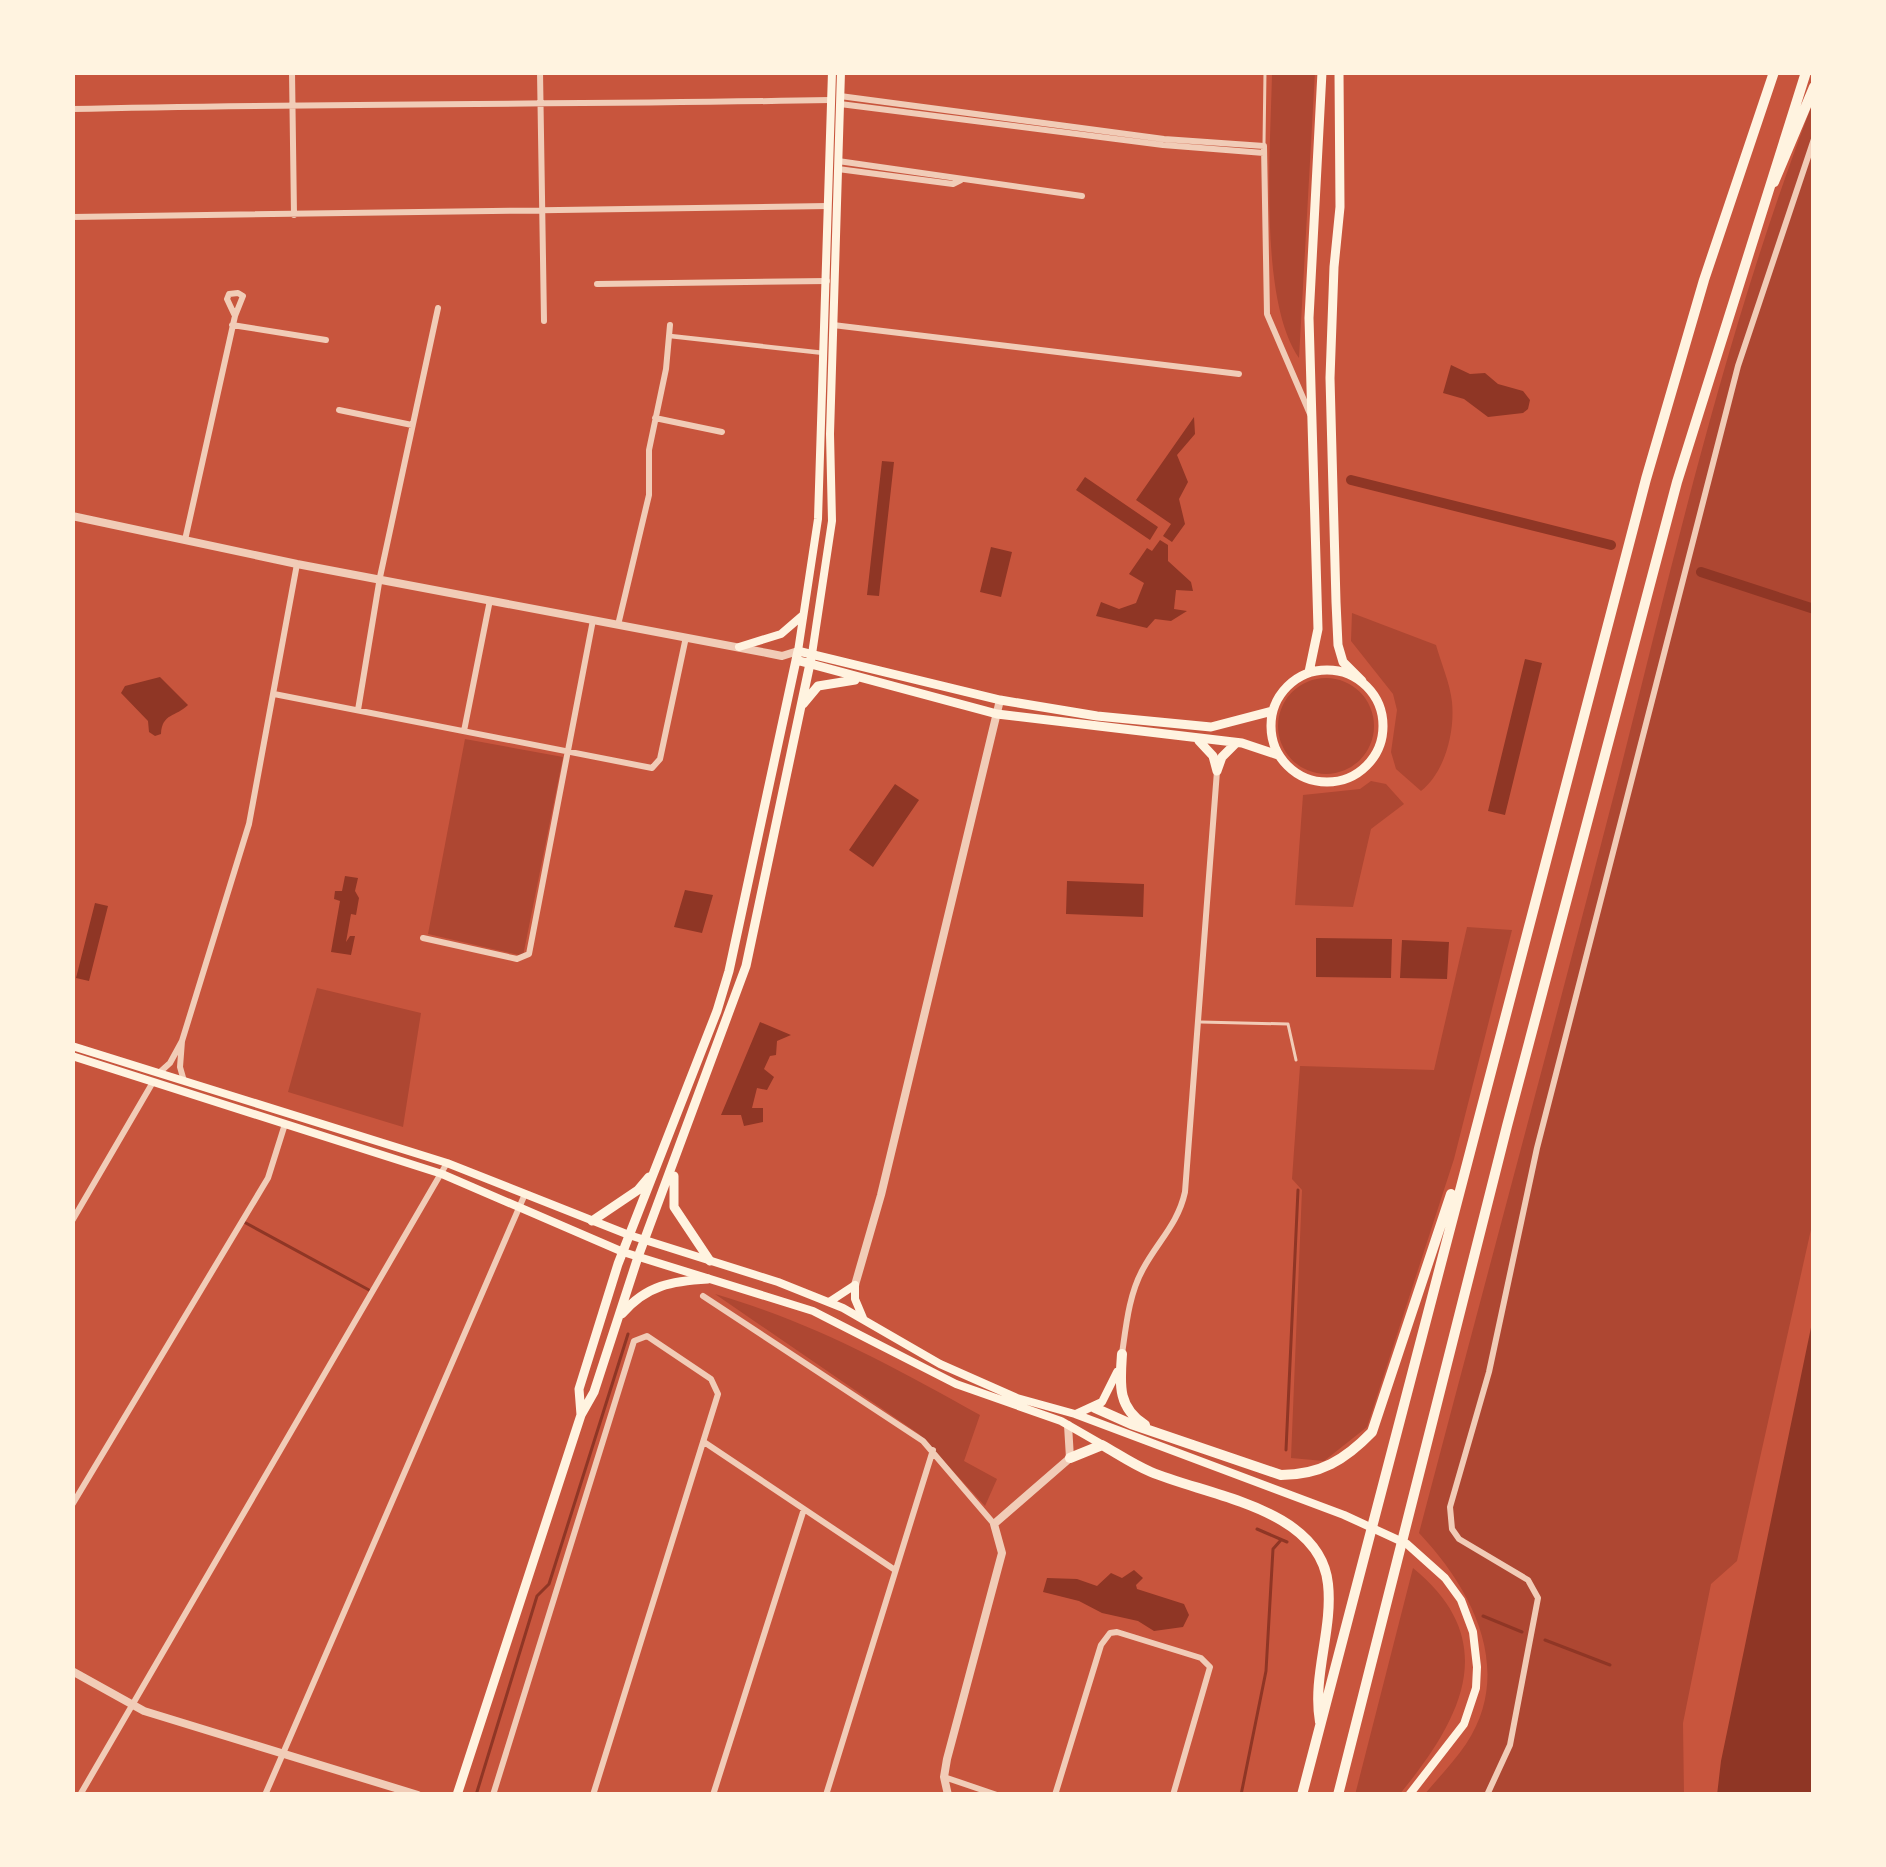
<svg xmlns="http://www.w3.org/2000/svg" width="1886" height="1867" viewBox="0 0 1886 1867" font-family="'PT Sans Narrow',sans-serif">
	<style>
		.green { fill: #ae4732 }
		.water { fill: #8f3625 }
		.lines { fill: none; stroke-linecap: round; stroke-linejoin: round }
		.stream { stroke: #8f3625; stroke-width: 3 }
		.canal { stroke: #8f3625; stroke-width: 10 }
		.service { stroke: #f1ccb7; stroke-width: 3 }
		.pedestrian { stroke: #f1ccb7; stroke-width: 4.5 }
		.minor { stroke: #f1ccb7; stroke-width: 6 }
		.tertiary { stroke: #f1ccb7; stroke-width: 8 }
		.secondary { stroke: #fff3e0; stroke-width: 8 }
		.primary { stroke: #fff3e0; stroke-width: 9 }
		.motorway { stroke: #fff3e0; stroke-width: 10 }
	</style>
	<rect width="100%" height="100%" fill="#c8553d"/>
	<path class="green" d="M1272 72H1315L1299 358C1258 299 1271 145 1272 72Z
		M1814 100V1216L1737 1561 1711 1584 1683 1723 1684 1795H1424C1438 1778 1454 1762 1466 1744 1515 1670 1472 1589 1419 1533 1485 1282 1553 1031 1618 779 1676 550 1728 321 1814 100Z
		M1352 613 1436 645C1441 663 1450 683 1452 702 1455 732 1445 772 1421 791L1396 769 1391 752 1397 710 1393 694 1351 641Z
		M1278 726a48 48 0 1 1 96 0a48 48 0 1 1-96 0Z
		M465 739 563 757 523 956 428 934Z
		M1371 781 1386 784 1404 804 1371 829 1353 907 1295 905 1303 795 1360 789Z
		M1467 927 1512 930 1454 1159 1367 1427 1324 1461 1291 1458 1302 1190 1292 1179 1300 1066 1434 1070Z
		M317 988 421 1013 403 1127 288 1092Z
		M715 1294C814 1323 890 1365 980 1415L964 1461 997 1479 985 1506 919 1434Z
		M1413 1568C1504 1642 1460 1721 1399 1795H1355Z"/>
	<path class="water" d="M1451 365 1470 374 1485 373 1498 384 1523 391 1530 400 1528 409 1523 413 1488 417 1464 399 1443 393Z
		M1194 417 1195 434 1177 455 1188 482 1179 499 1185 524 1172 542 1163 536 1171 524 1136 500Z
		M882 461 894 462 879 596 867 595Z
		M1085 477 1158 527 1150 540 1076 490Z
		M1160 540 1168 545V561L1191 582 1193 591 1176 590 1174 609 1187 611 1171 621 1155 619 1147 628 1096 616 1101 602 1119 609 1136 603 1144 583 1129 574 1147 548 1152 551Z
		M991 547 1012 552 1001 597 980 592Z
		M1525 659 1542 663 1505 815 1488 811Z
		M160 677 188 705C176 717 162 713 161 734L155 736 149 732 148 721 121 693 125 686Z
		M895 784 919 800 873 867 849 850Z
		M345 876 358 878 355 891 359 898 356 915 351 914 346 942 350 936H355L351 955 331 952 340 901 334 899 335 891H342Z
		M1067 881 1144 884 1143 917 1066 914Z
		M685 890 713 895 702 933 674 927Z
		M95 903 108 906 89 981 76 978Z
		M1316 938 1392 939 1391 978 1316 977Z
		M1402 940 1449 942 1447 979 1400 978Z
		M760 1022 791 1035 777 1041 776 1055 770 1056 764 1069 774 1077 767 1090 757 1088 752 1108H763V1122L744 1126 741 1115H721Z
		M1814 1313V1795H1717L1721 1761Z
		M1134 1570 1143 1578 1136 1585 1137 1589 1184 1604 1189 1615 1183 1627 1154 1631 1138 1621 1102 1613 1079 1601 1043 1592 1047 1578 1077 1579 1097 1586 1111 1573 1122 1578Z"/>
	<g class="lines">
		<path class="stream" d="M244 1222 369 1290
			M1286 1450 1298 1190
			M1257 1529 1287 1542
			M1483 1616 1522 1632
			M1545 1640 1610 1665
			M476 1795 537 1596 549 1584 628 1334
			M1241 1795 1266 1671 1273 1549 1281 1540"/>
		<path class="canal" d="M1351 480 1611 545
			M1701 572 1814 609"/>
		<path class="service" d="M1264 144 1265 72
			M1201 1022 1288 1024 1296 1060"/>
		<path class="pedestrian" d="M670 336 824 353"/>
		<path class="minor" d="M292 72 294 215
			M540 72 544 321
			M840 96 1164 139 1264 146 1267 314 1310 414
			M840 104 1163 145 1264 153
			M72 109C325 103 577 105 830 100
			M838 161 1082 196
			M838 169 953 184 961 180
			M72 217 828 206
			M597 284 827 281
			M232 325 326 340
			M833 325 1239 374
			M339 410 412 425
			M655 418 722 432
			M185 540 235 316 243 296 238 293 229 294 227 299 235 316
			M618 625 649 495V450L666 369 670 325
			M274 694 652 768 660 759 686 637
			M358 710 380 577 438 308
			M464 731 490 600
			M423 938 517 959 529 954 593 620
			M182 1041 180 1067 184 1081
			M160 1072 170 1063 182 1041 249 824 297 564
			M72 1221 153 1082
			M703 1296 923 1441 994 1524
			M1122 1354C1126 1326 1129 1294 1143 1269 1158 1241 1178 1224 1185 1192L1217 771
			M704 1442 895 1570
			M72 1505 268 1178 285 1124
			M944 1777 997 1795
			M80 1795 447 1163
			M265 1795 525 1194
			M493 1795 634 1341 647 1336 711 1379 718 1394 593 1795
			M713 1795 804 1509
			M826 1795 933 1450
			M1055 1795 1101 1645 1110 1633 1117 1632 1201 1658 1210 1667 1173 1795
			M1487 1795 1510 1745 1538 1598 1528 1580 1459 1539 1452 1529 1450 1507 1489 1372 1537 1148 1738 366 1814 139"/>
		<path class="tertiary" d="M72 516 297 564 767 653 782 656 798 651
			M855 1285 881 1195 1000 700
			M72 1671 144 1711 418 1795
			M948 1795 944 1777 947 1759 1002 1553 994 1524 1070 1458 1068 1425"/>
		<path class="secondary" d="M739 647 781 634 803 615
			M798 651 818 519 832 72
			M812 654 832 521 830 434 841 72
			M72 1046 447 1163 629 1235 778 1282 843 1308 940 1364 1017 1398 1075 1414 1344 1515 1407 1544 1445 1578 1461 1600 1473 1632 1477 1667 1476 1688 1464 1724 1409 1795
			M72 1056 442 1174 623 1252 813 1311 956 1384 1061 1421 1101 1444
			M855 1285V1299L863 1318
			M829 1302 855 1285
			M1076 1414 1102 1402 1117 1372"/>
		<path class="primary" d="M1339 72 1340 207 1334 267 1330 378 1336 602 1338 645 1343 662 1362 681
			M796 660 997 714 1242 743 1278 755
			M1271 726a56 56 0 1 1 112 0a56 56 0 1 1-112 0Z
			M1309 672 1318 629 1309 318 1322 72
			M803 704 818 686 855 680
			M1199 741 1213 756 1217 771
			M1217 771 1222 757 1236 743
			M674 1176V1207L710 1261
			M592 1221 638 1190 649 1177
			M622 1314C646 1285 673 1281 708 1279
			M581 1415 579 1389 618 1264 717 1011 729 971 798 651 1000 700 1097 716 1211 727 1272 711
			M457 1795 581 1415 594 1392 638 1257 746 966 812 654"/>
		<path class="motorway" d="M1774 182 1814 87
			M1122 1354C1120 1384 1117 1407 1145 1425
			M1095 1408 1131 1424 1281 1475C1320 1475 1345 1460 1372 1432L1451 1194
			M1070 1458 1102 1445C1118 1454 1134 1465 1151 1472 1208 1496 1320 1508 1328 1584 1333 1630 1312 1676 1320 1722
			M1302 1795 1646 479 1704 280 1774 72
			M1338 1795 1507 1126 1677 482 1806 72"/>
	</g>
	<rect width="1886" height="1867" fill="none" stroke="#fff3e0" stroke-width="150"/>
</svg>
